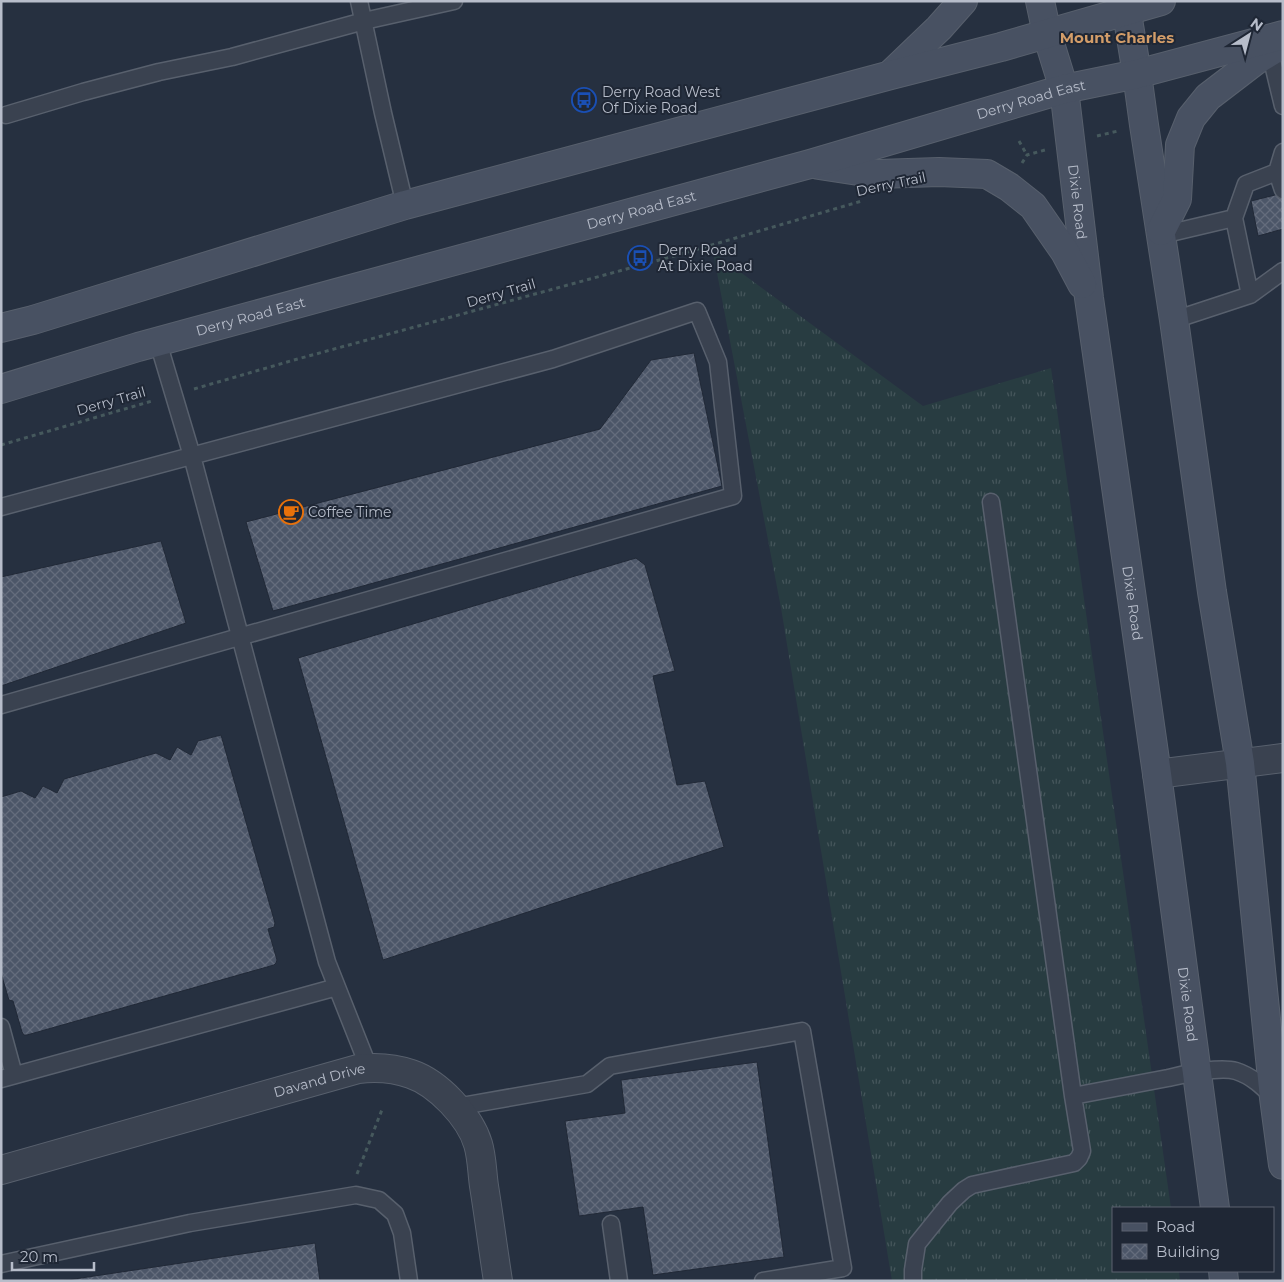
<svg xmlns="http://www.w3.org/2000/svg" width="1284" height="1282" viewBox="0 0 1284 1282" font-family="Montserrat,sans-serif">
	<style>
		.grass { fill: url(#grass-tufts) }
		.building { fill: url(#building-cross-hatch); stroke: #212937 }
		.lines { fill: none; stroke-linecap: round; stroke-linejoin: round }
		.lane-casing { stroke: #58606d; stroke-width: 19 }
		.street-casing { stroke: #58606d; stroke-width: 30 }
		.secondary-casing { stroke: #58606d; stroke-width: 30 }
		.path { stroke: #46595d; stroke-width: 3; stroke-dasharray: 4 4; stroke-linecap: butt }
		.lane { stroke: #3a4250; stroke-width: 16 }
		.street { stroke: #3a4250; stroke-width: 28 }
		.secondary { stroke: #485162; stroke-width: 28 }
		.labels { text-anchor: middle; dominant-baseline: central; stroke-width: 4; stroke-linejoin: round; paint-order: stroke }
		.poi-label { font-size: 14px; fill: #b7bdca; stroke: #1f2735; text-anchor: start }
		.street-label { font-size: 14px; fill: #b7bdca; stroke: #1f2735 }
		.neighbourhood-label { font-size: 15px; font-weight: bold; fill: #d39d69; stroke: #1f2735 }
	</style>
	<defs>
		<pattern id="grass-tufts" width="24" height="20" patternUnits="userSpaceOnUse" patternTransform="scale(1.25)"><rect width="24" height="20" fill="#283c41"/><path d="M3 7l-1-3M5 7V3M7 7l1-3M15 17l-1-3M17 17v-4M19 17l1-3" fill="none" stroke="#45565b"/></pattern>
		<pattern id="building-cross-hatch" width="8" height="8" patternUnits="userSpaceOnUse" patternTransform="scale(1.25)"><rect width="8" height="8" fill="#4c5668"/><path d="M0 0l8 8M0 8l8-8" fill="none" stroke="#646c7c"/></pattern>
	</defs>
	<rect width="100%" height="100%" fill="#263040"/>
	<path class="grass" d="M713 252 923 406 1051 368 1171 1208H1113V1271H1179L1180 1281H892L781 608Z"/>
	<path class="building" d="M1283 193V229L1258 236 1251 201Z
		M694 353 722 486 273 611 246 522 600 429 651 360Z
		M161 541 186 623 1 686V577Z
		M636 558 645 565 675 671 653 676 677 785 705 781 724 847 383 960 298 658Z
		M221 735 275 923 274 927 268 929 277 960 276 963 274 965 27 1035H24L22 1032 13 1001 9 1000 8 997 1 973V797L21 791 35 798 43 786 57 793 64 779 156 753 170 760 177 747 191 755 198 741Z
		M757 1062 784 1257 653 1275 643 1207 579 1216 565 1121 625 1113 621 1080Z
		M315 1243 320 1281H61Z"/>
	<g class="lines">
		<defs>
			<path id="lane" d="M359 1 383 113 405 205
				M1270 52 1283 106
				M6 115 83 92 159 72 232 57 364 21 454 1
				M1283 152 1277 172 1283 190
				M1162 235 1234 218
				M1250 295 1234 218 1246 184 1277 172 1283 173
				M1174 320 1250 295 1283 271
				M158 342 192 456 327 962 369 1068
				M991 502 1073 1096C1105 1090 1136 1084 1168 1078 1186 1074 1219 1066 1236 1071 1252 1076 1263 1087 1274 1098
				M1 507 553 359 697 311 718 362 733 496 1 705
				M1 1027 14 1075
				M1 1079 337 987
				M456 1107 587 1084 610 1066 802 1031 843 1268 763 1281
				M611 1224 619 1281
				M1 1264 190 1223 356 1195 379 1200 395 1214 402 1233 409 1281
				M913 1281V1270L917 1244 950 1203 964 1190 972 1185 1074 1163 1079 1158 1082 1151 1073 1096"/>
			<g id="street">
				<path d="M1157 774 1283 758"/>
				<path id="s1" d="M1 1170 358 1069C375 1067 394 1068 411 1074 438 1083 470 1117 478 1144 482 1157 482 1172 484 1186 489 1217 493 1249 498 1281"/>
			</g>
			<g id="secondary">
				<path id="s2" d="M1040 1 1047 34 1064 89 1089 298 1157 774 1215 1208"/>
				<path d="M1125 1 1137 74 1144 125 1174 320 1212 592 1240 763 1274 1098 1283 1165"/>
				<path d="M892 73 939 28 963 1"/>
				<path d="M819 165 878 174 939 172 987 174 1009 187 1033 206 1065 252 1082 284"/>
				<path d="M1161 231 1177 199 1180 145 1191 118 1208 97 1255 61 1283 44"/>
				<path d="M1 328 33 320 405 205 891 75 1001 47 1161 1"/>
				<path id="s3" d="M1 389 138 347 810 164 1064 89 1137 74 1283 35"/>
				<path d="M1223 1271 1224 1281"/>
			</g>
		</defs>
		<use href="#lane" class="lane-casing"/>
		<use href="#street" class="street-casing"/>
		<use href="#secondary" class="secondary-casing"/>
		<path class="path" d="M1097 136 1118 131
			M1019 141 1027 155
			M1022 163 1027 155 1045 150
			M194 389 294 360 674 256 862 201
			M1 445 152 401
			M357 1174 383 1107"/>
		<use href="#lane" class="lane"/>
		<use href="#street" class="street"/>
		<use href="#secondary" class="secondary"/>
	</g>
	<defs>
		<symbol id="bus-ring" viewBox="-11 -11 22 22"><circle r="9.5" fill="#1f2735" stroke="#1a4fb4" stroke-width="1.5"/><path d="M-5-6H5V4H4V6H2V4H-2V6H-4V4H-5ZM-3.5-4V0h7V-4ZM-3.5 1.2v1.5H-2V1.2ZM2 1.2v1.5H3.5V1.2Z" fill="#1a4fb4"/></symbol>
		<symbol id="cafe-ring" viewBox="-11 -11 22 22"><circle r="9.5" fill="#1f2735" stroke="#e8710a" stroke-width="1.5"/><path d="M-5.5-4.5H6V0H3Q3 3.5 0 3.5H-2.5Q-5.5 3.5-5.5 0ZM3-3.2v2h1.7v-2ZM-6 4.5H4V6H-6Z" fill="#e8710a"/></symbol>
	</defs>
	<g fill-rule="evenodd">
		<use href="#bus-ring" x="570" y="86" width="28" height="28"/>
		<use href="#bus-ring" x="626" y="244" width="28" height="28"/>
		<use href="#cafe-ring" x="277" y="498" width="28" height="28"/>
	</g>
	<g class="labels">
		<g class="poi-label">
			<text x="602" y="92">Derry Road West<tspan x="602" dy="16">Of Dixie Road</tspan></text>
			<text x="658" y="250">Derry Road<tspan x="658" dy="16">At Dixie Road</tspan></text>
			<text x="308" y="512">Coffee Time</text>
		</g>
		<g class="street-label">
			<text stroke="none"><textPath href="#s3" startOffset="1070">Derry Road East</textPath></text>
			<text transform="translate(891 184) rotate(-12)">Derry Trail</text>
			<text stroke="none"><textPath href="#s2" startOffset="205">Dixie Road</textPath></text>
			<text stroke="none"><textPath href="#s3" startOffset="665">Derry Road East</textPath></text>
			<text transform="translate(501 293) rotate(-16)">Derry Trail</text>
			<text stroke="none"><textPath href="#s3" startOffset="260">Derry Road East</textPath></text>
			<text transform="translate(111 401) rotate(-16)">Derry Trail</text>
			<text stroke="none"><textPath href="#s2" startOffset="610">Dixie Road</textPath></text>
			<text stroke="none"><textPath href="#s2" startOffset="1015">Dixie Road</textPath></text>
			<text stroke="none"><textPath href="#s1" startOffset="331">Davand Drive</textPath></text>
		</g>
		<g class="neighbourhood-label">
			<text x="1117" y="37">Mount Charles</text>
		</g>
	</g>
	<rect width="1284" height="1282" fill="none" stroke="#b7bdca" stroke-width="5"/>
	<rect x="1112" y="1207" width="162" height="65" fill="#1f2735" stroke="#5c6371"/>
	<rect x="1122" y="1223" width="25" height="8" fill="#485162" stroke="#5c6371"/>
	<text x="1156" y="1232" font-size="15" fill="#b7bdca">Road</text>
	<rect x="1122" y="1244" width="25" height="15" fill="url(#building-cross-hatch)" stroke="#5c6371"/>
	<text x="1156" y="1257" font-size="15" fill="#b7bdca">Building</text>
	<g transform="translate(1249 35) rotate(36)" stroke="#1f2735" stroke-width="4" paint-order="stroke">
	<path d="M0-4L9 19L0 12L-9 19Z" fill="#b7bdca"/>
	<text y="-8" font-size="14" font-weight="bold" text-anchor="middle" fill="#b7bdca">N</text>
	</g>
	<path d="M12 1262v8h82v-8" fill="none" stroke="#b7bdca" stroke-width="2.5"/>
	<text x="20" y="1262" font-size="15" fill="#b7bdca" stroke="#1f2735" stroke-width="4" paint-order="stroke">20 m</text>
</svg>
